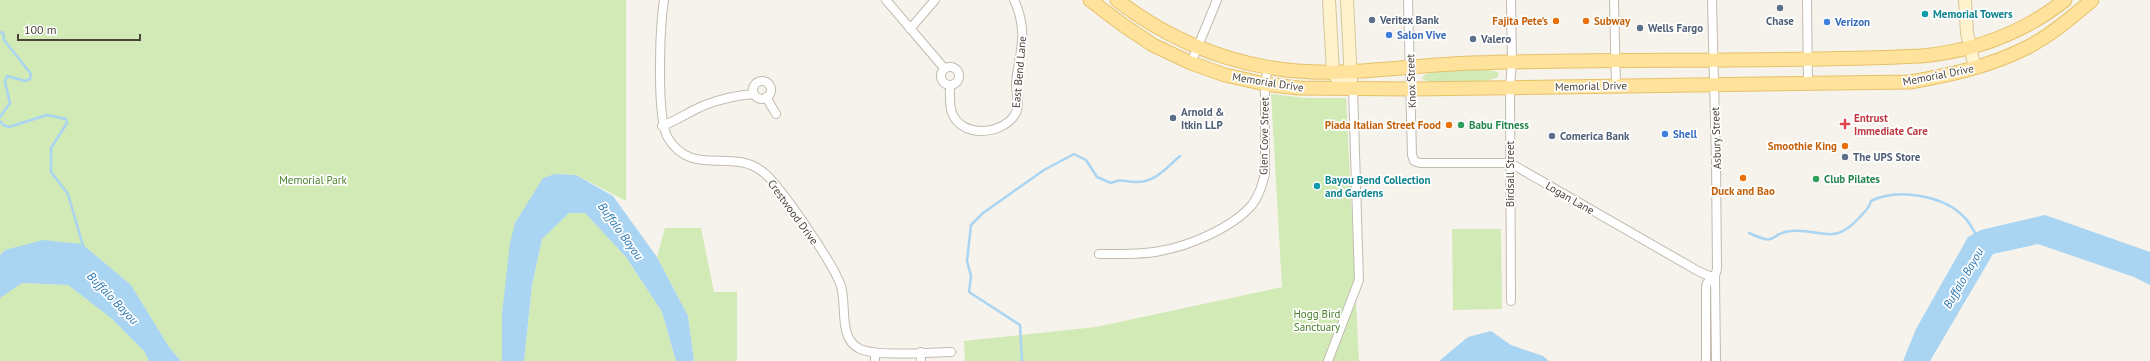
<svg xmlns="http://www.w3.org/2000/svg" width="2150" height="361" viewBox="0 0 2150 361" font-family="'PT Sans',sans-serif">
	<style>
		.green { fill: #d2eab5 }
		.water { fill: #a9d4f2 }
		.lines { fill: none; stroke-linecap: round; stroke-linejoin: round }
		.stream { stroke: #a9d4f2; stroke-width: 2.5 }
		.street-casing { stroke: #c2bbae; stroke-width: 10 }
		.secondary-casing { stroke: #d6c79b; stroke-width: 14 }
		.primary-casing { stroke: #e6c16a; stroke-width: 15 }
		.street { stroke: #fff; stroke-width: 8 }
		.secondary { stroke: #fff3cd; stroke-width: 12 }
		.primary { stroke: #ffe39c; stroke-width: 13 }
		.service-dot { fill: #5c6f8a; stroke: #fff; stroke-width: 1.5 }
		.culture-dot { fill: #0f9aa8; stroke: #fff; stroke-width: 1.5 }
		.food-dot { fill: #e8710a; stroke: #fff; stroke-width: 1.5 }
		.shop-dot { fill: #3f7fe0; stroke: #fff; stroke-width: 1.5 }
		.health-dot { fill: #e0444e; stroke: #fff; stroke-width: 1.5 }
		.leisure-dot { fill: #2e9e5b; stroke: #fff; stroke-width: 1.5 }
		.labels { text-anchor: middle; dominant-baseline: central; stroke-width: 3.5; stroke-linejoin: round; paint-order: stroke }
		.culture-label { font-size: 11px; font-weight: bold; fill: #0d838f; stroke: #fff; text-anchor: start }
		.service-label { font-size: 11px; font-weight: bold; fill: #4e5e75; stroke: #fff; text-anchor: start }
		.food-label { font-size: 11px; font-weight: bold; fill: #c56008; stroke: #fff; text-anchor: end }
		.shop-label { font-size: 11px; font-weight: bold; fill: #366cbe; stroke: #fff; text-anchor: start }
		.street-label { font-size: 11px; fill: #4b4439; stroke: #fff }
		.health-label { font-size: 11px; font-weight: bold; fill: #be3a42; stroke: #fff; text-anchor: start }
		.leisure-label { font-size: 11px; font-weight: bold; fill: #27864d; stroke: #fff; text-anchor: start }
		.park-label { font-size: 11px; fill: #4a7f2a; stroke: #fff }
		.water-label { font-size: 12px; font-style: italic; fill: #2e7ab2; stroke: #fff }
	</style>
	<rect width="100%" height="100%" fill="#f6f3ec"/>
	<path class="green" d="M0 0H626V201L576 175 555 174 502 314V361H181L169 347 131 285 82 244 5 250 0 255Z
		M1480 68 1498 72V77C1484 84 1436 86 1422 79L1423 76 1433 71Z
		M1271 94 1306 98H1346L1359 361H965L964 341 1096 327 1282 287Z
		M569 213H585L626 257 662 312 676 361H524L532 285 542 239Z
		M665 228H701L714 292H737V361H694L688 316 657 257Z
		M1452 229H1501L1502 309 1453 310Z
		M22 283 68 285 111 318 144 351 149 361H0V298Z"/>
	<path class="water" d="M555 174 576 175 613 196 657 257 688 316 694 361H676L662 312 626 257 585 213H569L542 239 532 285 524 361H502V314L510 243 515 223 543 178Z
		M2045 215 2150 252V285L2134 277 2038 244 1993 254 1930 361H1903L1916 329 1968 237 1981 230Z
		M43 240 82 244 131 285 169 347 181 361H149L144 351 111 318 68 285 22 283 0 298V255L5 250Z
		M1491 331 1511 345 1543 356 1549 361H1439L1468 337Z"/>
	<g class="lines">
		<path class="stream" d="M0 32 3 33 4 40 31 74 30 79 25 81 7 76 5 82 10 103 0 117
			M0 121 3 125 9 127 47 115 66 119 67 123 51 148V172L68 194 84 249
			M1749 233C1780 248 1769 232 1791 231 1822 228 1832 247 1859 218 1864 212 1869 209 1871 201 1898 188 1944 195 1965 218 1970 223 1973 230 1977 236
			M1022 361 1020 325 969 292 971 276 967 261 971 225 983 213 1044 170 1074 154 1086 160 1097 177 1111 183C1123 178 1123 182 1135 182 1155 183 1166 168 1180 156"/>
		<defs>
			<path id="street" d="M664 0C660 25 656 118 668 138 692 178 732 147 763 172 780 185 834 265 841 286 847 306 838 339 860 349 879 357 929 352 951 352
				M886 0 944 68
				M1408 0 1412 155 1414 161 1420 163H1510L1698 271 1709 276H1715
				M1614 0 1616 86
				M1712 0 1716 161 1717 269 1715 276 1716 361
				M1807 0 1808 84
				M910 29 935 0
				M1191 63 1217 0
				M941 76a9 9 0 1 1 18 0a9 9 0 1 1-18 0Z
				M753 90a9 9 0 1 1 18 0a9 9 0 1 1-18 0Z
				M950 85C950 94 949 105 952 113 962 138 1000 135 1014 116 1021 107 1016 95 1016 84 1017 65 1024 48 1022 29 1021 19 1019 10 1014 0
				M766 97 776 114
				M662 126C678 120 690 111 705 105 721 99 738 95 754 94
				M1099 254C1120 254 1141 255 1160 251 1189 246 1232 228 1252 205 1259 196 1262 185 1265 174V84L1268 67
				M1511 301 1510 87 1512 62 1511 0
				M875 353V361
				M921 361V352
				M1328 361 1359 280 1353 89
				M1706 361V287L1707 283 1715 276"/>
			<path id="secondary" d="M1329 0 1333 72 1338 80 1353 89
				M1347 0 1351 81
				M1965 0 1967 33 1975 68"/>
			<path id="primary" d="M1090 0 1123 25 1153 45 1191 63 1225 75 1265 84 1298 88 1412 89 1910 82C1951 75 1991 66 2028 47 2051 35 2072 17 2092 0
				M1117 0C1161 34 1212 57 1266 67 1335 80 1403 65 1472 63 1621 58 1772 63 1921 56 1975 51 2022 34 2065 0"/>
		</defs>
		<use href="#street" class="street-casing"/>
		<use href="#secondary" class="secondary-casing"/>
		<use href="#primary" class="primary-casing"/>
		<use href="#street" class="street"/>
		<use href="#secondary" class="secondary"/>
		<use href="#primary" class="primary"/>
	</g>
	<g class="service-dot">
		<circle cx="1780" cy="8" r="4"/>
		<circle cx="1372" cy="20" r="4"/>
		<circle cx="1640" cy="28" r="4"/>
		<circle cx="1473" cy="39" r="4"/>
		<circle cx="1173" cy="118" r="4"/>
		<circle cx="1552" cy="136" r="4"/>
		<circle cx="1845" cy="157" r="4"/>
	</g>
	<g class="culture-dot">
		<circle cx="1925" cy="14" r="4"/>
		<circle cx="1317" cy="186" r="4"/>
	</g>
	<g class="food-dot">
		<circle cx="1556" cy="21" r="4"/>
		<circle cx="1586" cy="21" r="4"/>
		<circle cx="1449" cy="125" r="4"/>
		<circle cx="1845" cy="146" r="4"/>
		<circle cx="1743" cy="178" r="4"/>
	</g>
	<g class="shop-dot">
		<circle cx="1827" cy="22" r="4"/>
		<circle cx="1389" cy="35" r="4"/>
		<circle cx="1665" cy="134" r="4"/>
	</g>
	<path class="health-dot" d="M1843 118h4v4h4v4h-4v4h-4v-4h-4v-4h4z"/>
	<g class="leisure-dot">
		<circle cx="1461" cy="125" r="4"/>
		<circle cx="1816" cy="179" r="4"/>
	</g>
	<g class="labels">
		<g class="culture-label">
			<text x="1933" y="14">Memorial Towers</text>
			<text x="1325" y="180">Bayou Bend Collection<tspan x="1325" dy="13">and Gardens</tspan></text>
		</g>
		<g class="service-label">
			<text x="1380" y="20">Veritex Bank</text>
			<text x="1780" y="21" text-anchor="middle">Chase</text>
			<text x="1648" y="28">Wells Fargo</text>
			<text x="1481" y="39">Valero</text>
			<text x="1181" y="112">Arnold &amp;<tspan x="1181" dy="13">Itkin LLP</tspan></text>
			<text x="1560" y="136">Comerica Bank</text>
			<text x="1853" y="157">The UPS Store</text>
		</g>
		<g class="food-label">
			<text x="1548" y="21">Fajita Pete’s</text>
			<text x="1594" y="21" text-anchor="start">Subway</text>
			<text x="1441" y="125">Piada Italian Street Food</text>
			<text x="1837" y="146">Smoothie King</text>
			<text x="1743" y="191" text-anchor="middle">Duck and Bao</text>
		</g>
		<g class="shop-label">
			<text x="1835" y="22">Verizon</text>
			<text x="1397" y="35">Salon Vive</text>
			<text x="1673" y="134">Shell</text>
		</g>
		<g class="street-label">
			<text transform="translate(1019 72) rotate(-85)">East Bend Lane</text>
			<text transform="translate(1938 75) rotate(-11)">Memorial Drive</text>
			<text transform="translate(1411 81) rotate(-92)">Knox Street</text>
			<text transform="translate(1268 82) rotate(9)">Memorial Drive</text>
			<text transform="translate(1591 86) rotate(-1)">Memorial Drive</text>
			<text transform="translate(1264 136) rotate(-89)">Glen Cove Street</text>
			<text transform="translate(1716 138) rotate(-92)">Asbury Street</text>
			<text transform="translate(1510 174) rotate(-90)">Birdsall Street</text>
			<text transform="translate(1570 198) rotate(30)">Logan Lane</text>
			<text transform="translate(793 212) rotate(54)">Crestwood Drive</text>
		</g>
		<g class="health-label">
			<text x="1854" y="118">Entrust<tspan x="1854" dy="13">Immediate Care</tspan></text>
		</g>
		<g class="leisure-label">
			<text x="1469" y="125">Babu Fitness</text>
			<text x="1824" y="179">Club Pilates</text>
		</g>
		<g class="park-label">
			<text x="313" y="180">Memorial Park</text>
			<text x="1317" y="314">Hogg Bird<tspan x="1317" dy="13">Sanctuary</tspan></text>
		</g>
		<g class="water-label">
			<text transform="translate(621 231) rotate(54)">Buffalo Bayou</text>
			<text transform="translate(1963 278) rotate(-60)">Buffalo Bayou</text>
			<text transform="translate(113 298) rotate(46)">Buffalo Bayou</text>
		</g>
	</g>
	<path d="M18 34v6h122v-6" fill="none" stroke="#4b4439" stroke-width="2"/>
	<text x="24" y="34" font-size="12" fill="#4b4439" stroke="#ffffff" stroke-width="3" paint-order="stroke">100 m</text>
</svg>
